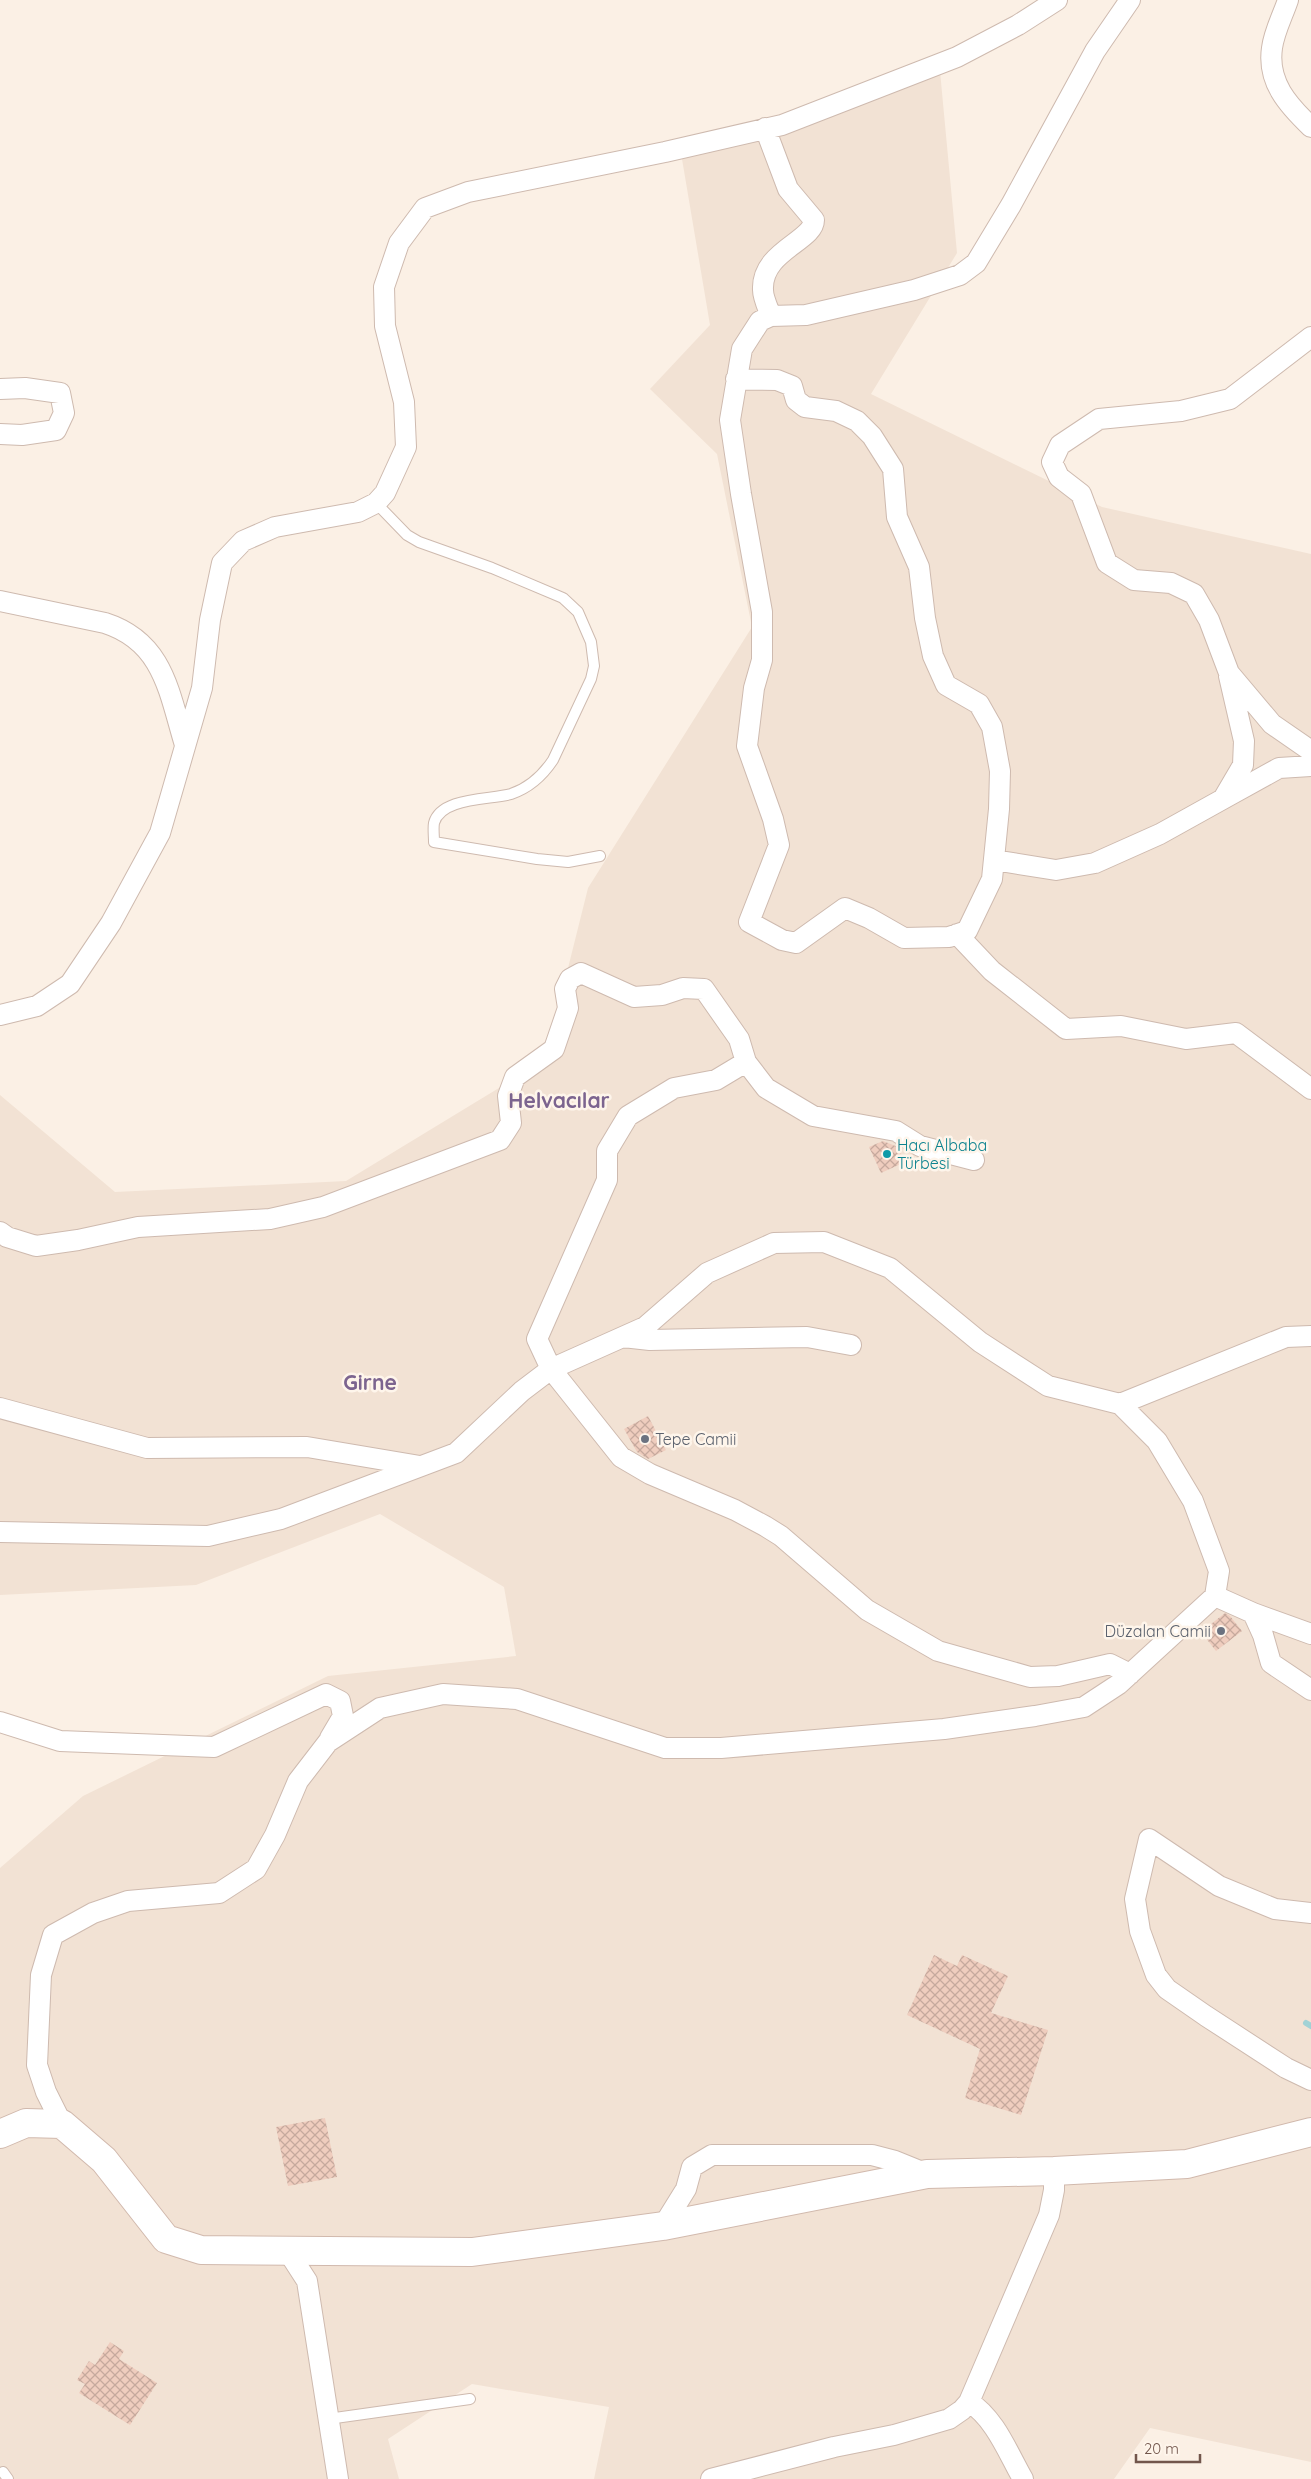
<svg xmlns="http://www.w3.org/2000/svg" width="1311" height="2479" viewBox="0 0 1311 2479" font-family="Quicksand,sans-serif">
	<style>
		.residential { fill: #f2e2d4 }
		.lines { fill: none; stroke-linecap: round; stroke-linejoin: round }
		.stream { stroke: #a2d2d5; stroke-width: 6 }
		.building { fill: url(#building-cross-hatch) }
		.lane-casing { stroke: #cebaaf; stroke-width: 12 }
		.street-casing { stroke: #cebaaf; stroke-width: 22 }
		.secondary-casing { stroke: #d1b9ad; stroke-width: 30 }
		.lane { stroke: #fff; stroke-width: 10 }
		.street { stroke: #fff; stroke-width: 20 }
		.secondary { stroke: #fff; stroke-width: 28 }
		.culture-dot { fill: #0f9aa8; stroke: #fef5eb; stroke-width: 2 }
		.worship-dot { fill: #6b7280; stroke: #fef5eb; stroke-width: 2 }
		.labels { text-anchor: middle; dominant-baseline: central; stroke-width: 5; stroke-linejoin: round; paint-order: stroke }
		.culture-label { font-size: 16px; fill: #0d838f; stroke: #fef5eb; text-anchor: start }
		.worship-label { font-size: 16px; fill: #5b616d; stroke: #fef5eb; text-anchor: start }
		.district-label { font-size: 21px; font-weight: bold; fill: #7c648f; stroke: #fef5eb }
	</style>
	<defs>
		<pattern id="building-cross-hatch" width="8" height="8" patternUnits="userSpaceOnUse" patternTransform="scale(1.25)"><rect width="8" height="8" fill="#efcdbe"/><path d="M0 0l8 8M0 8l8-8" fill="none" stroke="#c6a99d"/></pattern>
	</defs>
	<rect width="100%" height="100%" fill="#fbf0e5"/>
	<path class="residential" d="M940 71 957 253 871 394 1102 507 1311 554V2462L1150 2428 1114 2479H594L609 2407 472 2384 388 2439 399 2479H0V1868L83 1796 328 1676 516 1656 504 1587 380 1514 196 1585 0 1595V1095L115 1192 346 1181 545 1060 588 888 752 627 717 454 650 389 710 325 682 159Z"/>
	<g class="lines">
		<path class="stream" d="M1306 2023 1311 2026"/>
	</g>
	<path class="building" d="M883 1141 898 1147 905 1162 881 1173 869 1147Z
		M648 1416 666 1450 648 1459 637 1452 624 1429Z
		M1225 1613 1230 1616 1242 1631 1216 1651 1201 1632Z
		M934 1955 957 1966 962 1955 1008 1976 991 2013 1048 2030 1021 2115 965 2098 980 2049 907 2015Z
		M325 2118 337 2177 288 2186 276 2127Z
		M110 2342 124 2351 119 2359 157 2383 130 2425 79 2393 85 2384 77 2380 89 2361 95 2365Z"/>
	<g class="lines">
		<defs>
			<path id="lane" d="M376 503 407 535 419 542 492 568 563 598 578 612 591 642 594 666 591 679 553 760C543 775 529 788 511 794 490 800 441 797 434 823 433 828 434 836 434 842L537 859 568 862 600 856
				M328 2419 470 2399
				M3 2472 8 2479"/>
			<path id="street" d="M1288 0C1283 15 1274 32 1272 48 1267 82 1288 105 1311 127
				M765 128 788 189 814 220C814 241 761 251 763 290 763 298 768 308 771 316
				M1311 337 1230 399 1181 411 1099 419 1060 445 1052 462 1059 477 1081 494 1107 563 1134 580 1171 583 1194 594 1209 620 1229 673 1272 724 1311 751
				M736 379 777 380 792 386 796 400 805 407 836 411 857 421 872 436 893 469 897 517 919 567 925 618 933 656 946 685 979 704 992 727 1000 771 999 809 992 879 967 931 949 937 904 938 869 918 845 908 796 943 782 940 749 922 779 845 773 819 747 746 754 688 762 660V612L741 494 730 420 742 349 760 321 771 316 806 315 914 290 960 275 976 263 1011 205 1095 51 1130 0
				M0 389 25 388 60 393 64 413 56 430 22 435 0 434
				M0 601 105 623C164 642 169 693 185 745
				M1223 799 1279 768 1311 766
				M994 860 1056 870 1095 863 1160 834 1223 799 1243 765 1244 741 1229 676
				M957 934 992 971 1066 1029 1121 1026 1186 1039 1236 1033 1311 1089
				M0 1015 37 1006 70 984 111 923 160 833 202 688 210 620 222 563 243 541 275 527 358 512 376 503 385 493 406 447 404 402 385 326 384 287 399 243 425 208 468 192 665 152 782 125 957 57 1018 25 1057 0
				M746 1062 766 1088 813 1116 896 1131 920 1146 974 1160
				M0 1232 7 1237 36 1246 78 1240 138 1227 270 1219 323 1207 500 1140 511 1123 508 1096 515 1077 554 1049 568 1008 565 989 570 979 581 973 634 997 662 995 683 988 704 989 739 1039 746 1062 716 1080 674 1088 628 1116 607 1151V1180L537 1339 551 1369 621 1457 650 1474 735 1510 765 1526 781 1536 867 1610 938 1651 1030 1677 1058 1676 1110 1664 1130 1674
				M623 1337 650 1340 807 1337 851 1345
				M1120 1404 1286 1337 1311 1336
				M0 1408 147 1448 307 1447 420 1466
				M0 1532 208 1536 281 1519 456 1453 522 1391 551 1369 645 1327 707 1273 774 1243 824 1242 890 1268 980 1342 1048 1386 1120 1404 1157 1441 1193 1501 1219 1571 1215 1596 1119 1684 1084 1707 1035 1716 944 1729 721 1748H665L517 1699 443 1694 380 1708 328 1742 298 1781 275 1835 256 1869 219 1893 128 1901 93 1913 53 1935 41 1975 37 2065 46 2092 62 2124
				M1215 1596 1253 1613 1263 1635 1271 1663 1311 1690
				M1253 1613 1311 1634
				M0 1722 60 1741 214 1747 326 1694 340 1701 343 1716 330 1738
				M1311 1913 1275 1909 1219 1886 1149 1839 1135 1899 1140 1931 1156 1975 1167 1989 1206 2016 1286 2068 1311 2080
				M663 2226 686 2189 692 2167 712 2155H872L895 2161 927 2174
				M287 2250 307 2281 338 2479
				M969 2402C995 2418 1008 2453 1023 2479
				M711 2479 834 2447 894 2435 949 2419 962 2410 969 2402 1049 2215 1054 2190V2171"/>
			<path id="secondary" d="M0 2134 26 2123 62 2124 104 2160 166 2239 201 2250 472 2252 663 2226 927 2174 1054 2171 1187 2164 1311 2132"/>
		</defs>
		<use href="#lane" class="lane-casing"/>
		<use href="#street" class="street-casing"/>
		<use href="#secondary" class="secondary-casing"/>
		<use href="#lane" class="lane"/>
		<use href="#street" class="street"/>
		<use href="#secondary" class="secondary"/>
	</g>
	<circle class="culture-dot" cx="887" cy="1154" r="5"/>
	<g class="worship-dot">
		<circle cx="645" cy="1439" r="5"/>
		<circle cx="1221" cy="1631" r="5"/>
	</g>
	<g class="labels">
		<g class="culture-label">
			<text x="897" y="1145">Hacı Albaba<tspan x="897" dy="18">Türbesi</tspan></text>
		</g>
		<g class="worship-label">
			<text x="655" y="1439">Tepe Camii</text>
			<text x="1211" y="1631" text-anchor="end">Düzalan Camii</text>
		</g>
		<g class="district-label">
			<text x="559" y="1100">Helvacılar</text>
			<text x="370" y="1382">Girne</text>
		</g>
	</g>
	<path d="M1136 2454v8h64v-8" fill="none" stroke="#72564c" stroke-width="2.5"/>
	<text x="1144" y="2454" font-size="15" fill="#72564c" stroke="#fef5eb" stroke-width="4" paint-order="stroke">20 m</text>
</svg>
